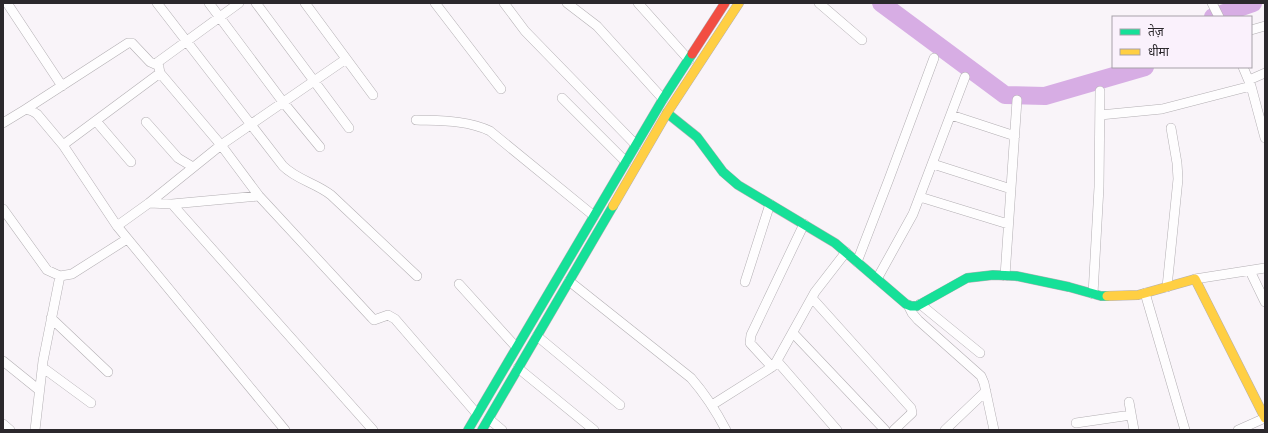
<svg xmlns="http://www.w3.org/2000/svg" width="1268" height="433" viewBox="0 0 1268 433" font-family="Montserrat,'Noto Sans Devanagari',sans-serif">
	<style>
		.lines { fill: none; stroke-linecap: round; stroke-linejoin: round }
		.river { stroke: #d7ade4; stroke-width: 18 }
		.street-casing { stroke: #b3afb3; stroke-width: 10 }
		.fast-casing { stroke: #b3afb3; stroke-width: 10 }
		.slow-casing { stroke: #b3afb3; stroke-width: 10 }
		.jam-casing { stroke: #b3afb3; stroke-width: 10 }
		.street { stroke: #fefdfe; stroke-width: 9 }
		.fast { stroke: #16e098; stroke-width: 9 }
		.slow { stroke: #ffcf43; stroke-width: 9 }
		.jam { stroke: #f24e42; stroke-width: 9 }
	</style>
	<rect width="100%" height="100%" fill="#f9f4f9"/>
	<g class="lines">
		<path class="river" d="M881 3 1005 95 1045 96 1145 67
			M1213 17 1253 3"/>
		<defs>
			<path id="street" d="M7 3 62 86
				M157 3 283 166C297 180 316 183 331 195L417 276
				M209 3 283 102 320 147
				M239 3 158 62 160 73 221 145 259 196 372 318 374 320 388 315 395 319 477 414
				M256 3 349 128
				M305 3 373 95
				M435 3 501 89
				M504 3 525 31 636 145
				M567 3 597 26 663 99
				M638 3 689 60
				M819 3 862 40
				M1212 3 1219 17
				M1251 30 1265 26
				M1243 67 1251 86 1265 138
				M1249 80 1265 73
				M562 98 626 162
				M26 109 128 43H132L150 62 159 66
				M951 115 1015 136
				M1100 115 1162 109 1251 86
				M416 120C441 121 467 120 490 131L594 216
				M96 121 131 162
				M146 122 178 158 193 167
				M3 123 26 109 32 111 37 114 63 145 117 226 285 430
				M63 145 160 73
				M933 164 1011 189
				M920 197 1008 224
				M149 203 172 204 259 196
				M172 204 373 430
				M3 209 47 270 60 276 72 274 127 239
				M117 226 149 203 221 145 346 59
				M857 262 889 179 934 58
				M1250 271 1265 302
				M1005 276 1017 100
				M877 279 913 214 965 77
				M1195 279 1265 268
				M569 281 691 378C705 394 716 411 726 430
				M745 282 770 204
				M459 284 516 347
				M1167 287 1178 179 1177 163 1171 128
				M1145 293 1185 430
				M1093 294 1099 187 1100 91
				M812 298 911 408 912 413 894 430
				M920 304 980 353
				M908 305 912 313 918 320 981 376 984 383 994 430
				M51 318 108 372
				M793 333 885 430
				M537 336 620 405
				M3 361 39 390
				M777 361 837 430
				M42 367 91 403
				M772 367 750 343 751 335 804 224
				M518 368 594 430
				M1129 402 1134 430
				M712 405 772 367 775 364 815 292 846 252
				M489 419 502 430
				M1076 423 1131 415
				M3 424 10 430
				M35 430 43 361 60 276
				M945 430 986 391
				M1238 430 1265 418"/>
			<path id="fast" d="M667 113 697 137 723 172 738 185 835 243 906 304 911 306H917L967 278 993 275 1016 276 1069 287 1101 296H1107
				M468 430 663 99 692 54
				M482 430 613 206"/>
			<path id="slow" d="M613 206 667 113 739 3
				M1107 296 1138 295 1195 279 1265 418"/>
			<path id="jam" d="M692 54 725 3"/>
		</defs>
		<use href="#street" class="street-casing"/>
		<use href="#fast" class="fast-casing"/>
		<use href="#slow" class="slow-casing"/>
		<use href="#jam" class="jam-casing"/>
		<use href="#street" class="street"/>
		<use href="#fast" class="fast"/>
		<use href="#slow" class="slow"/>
		<use href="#jam" class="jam"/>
	</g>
	<rect width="1268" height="433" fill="none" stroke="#2b282c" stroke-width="8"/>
	<rect x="1112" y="16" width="140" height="52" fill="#faf1fc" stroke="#a7a1a9"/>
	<rect x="1120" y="29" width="20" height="6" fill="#16e098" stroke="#a7a1a9"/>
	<text x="1148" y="36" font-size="12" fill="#2b282c">तेज़</text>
	<rect x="1120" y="49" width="20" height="6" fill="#ffcf43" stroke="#a7a1a9"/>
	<text x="1148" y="56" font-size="12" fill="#2b282c">धीमा</text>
</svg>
